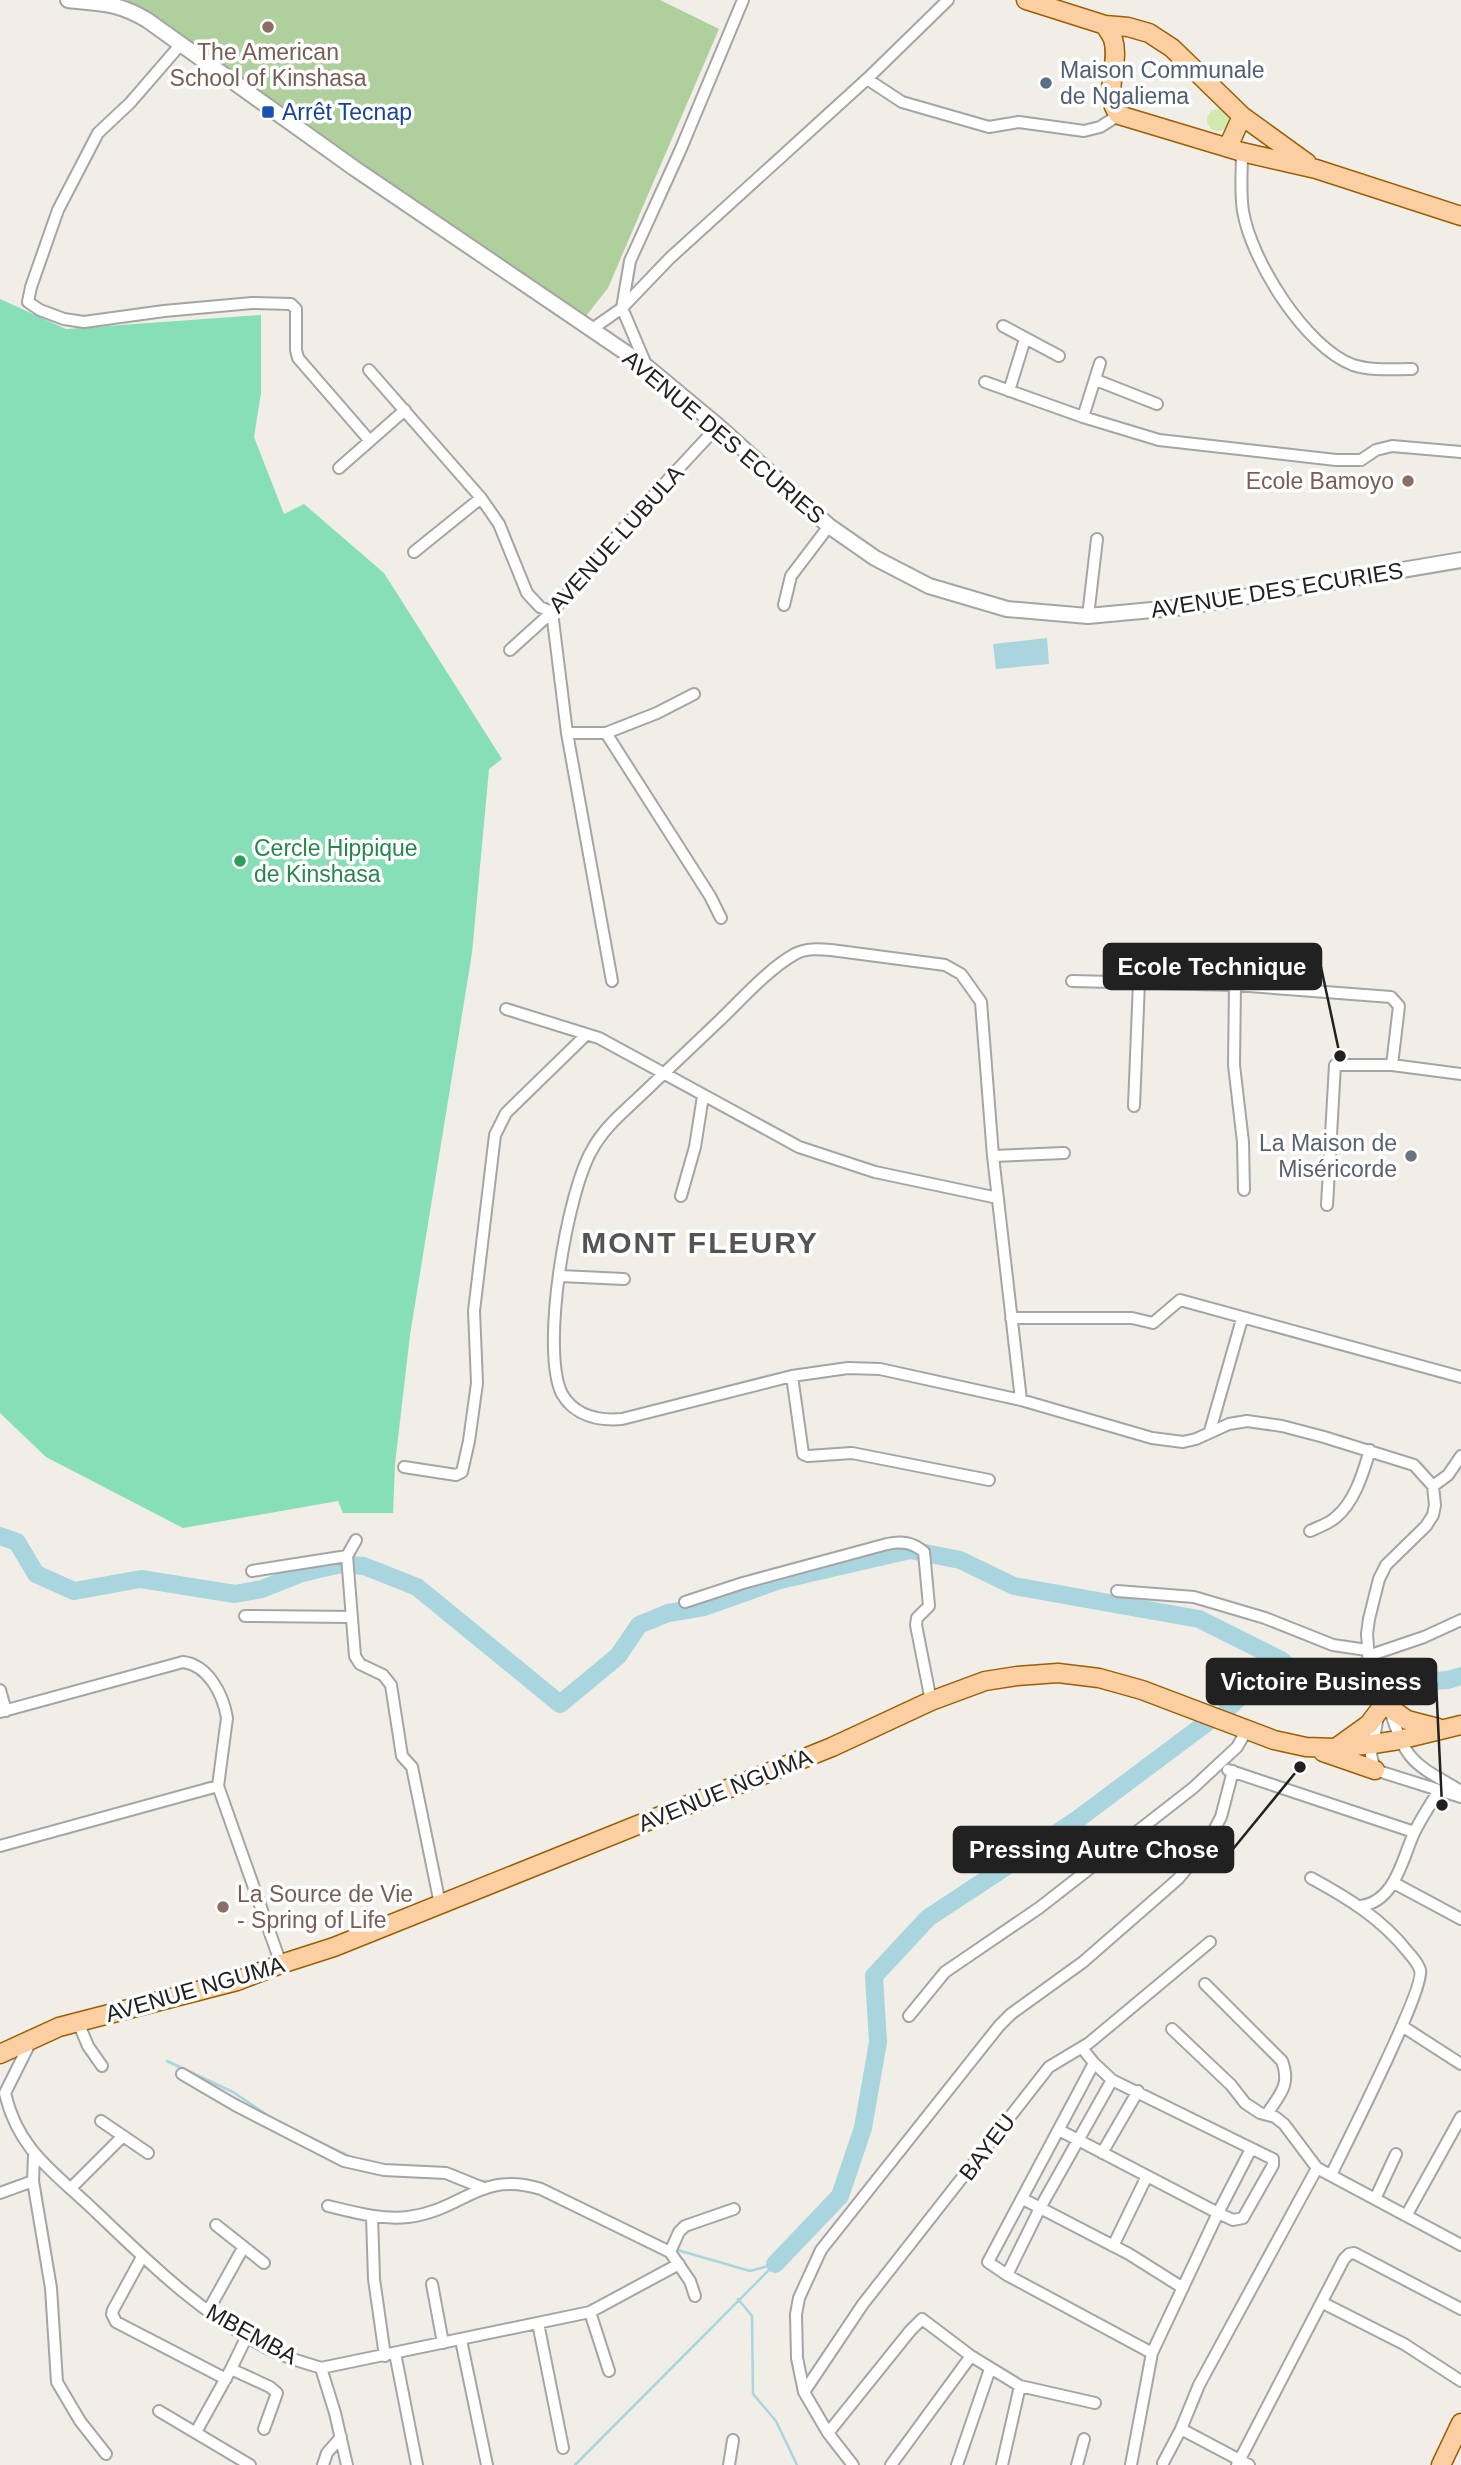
<svg xmlns="http://www.w3.org/2000/svg" width="1461" height="2465" viewBox="0 0 1461 2465" font-family="Helvetica,sans-serif">
	<style>
		.grass { fill: #d0eaae }
		.forest { fill: #afd09d }
		.pitch { fill: #87dfb7 }
		.water { fill: #a9d5de }
		.lines { fill: none; stroke-linecap: round; stroke-linejoin: round }
		.stream { stroke: #a9d5de; stroke-width: 2.5 }
		.river { stroke: #a9d5de; stroke-width: 18 }
		.minor-casing { stroke: #a5a5a5; stroke-width: 14 }
		.tertiary-casing { stroke: #a5a5a5; stroke-width: 18 }
		.primary-casing { stroke: #9c5e01; stroke-width: 21 }
		.minor { stroke: #fff; stroke-width: 10 }
		.tertiary { stroke: #fff; stroke-width: 14 }
		.primary { stroke: #fbcfa2; stroke-width: 18 }
		.education-dot { fill: #8d6e63; stroke: #fff; stroke-width: 2.5 }
		.service-dot { fill: #5c6f8a; stroke: #fff; stroke-width: 2.5 }
		.transit-dot { fill: #1a4fb4; stroke: #fff; stroke-width: 2.5 }
		.leisure-dot { fill: #2e9e5b; stroke: #fff; stroke-width: 2.5 }
		.worship-dot { fill: #6b7280; stroke: #fff; stroke-width: 2.5 }
		.labels { text-anchor: middle; dominant-baseline: central; stroke-width: 7; stroke-linejoin: round; paint-order: stroke }
		.education-label { font-size: 23px; fill: #785e54; stroke: #fff }
		.service-label { font-size: 23px; fill: #4e5e75; stroke: #fff; text-anchor: start }
		.transit-label { font-size: 23px; fill: #164399; stroke: #fff; text-anchor: start }
		.street-label { font-size: 23px; fill: #212121; stroke: #fff }
		.leisure-label { font-size: 23px; fill: #27864d; stroke: #fff; text-anchor: start }
		.worship-label { font-size: 23px; fill: #5b616d; stroke: #fff; text-anchor: end }
		.district-label { font-size: 30px; font-weight: bold; letter-spacing: 2px; fill: #545454; stroke: #fff }
		.leader { fill: none; stroke: #212121; stroke-width: 2.5 }
		.callout-dot { fill: #212121; stroke: #fff; stroke-width: 2.5 }
		.callout { fill: #212121; stroke: #212121; stroke-width: 2.5 }
		.callout-label { font-size: 24px; text-anchor: middle; font-weight: bold; fill: #fff }
	</style>
	<rect width="100%" height="100%" fill="#f1ede7"/>
	<path class="grass" d="M1207 120a11 11 0 1 1 22 0a11 11 0 1 1-22 0Z"/>
	<path class="forest" d="M126 0H660L719 29 608 288 586 316 555 300 148 12Z"/>
	<path class="pitch" d="M0 299 66 329 261 315V393L254 437 284 514 304 504 384 573 502 759 489 769 472 953 410 1335 395 1464 393 1513H343L338 1501 183 1528 46 1457 0 1413Z"/>
	<path class="water" d="M1047 638 1049 664 996 669 993 644Z"/>
	<g class="lines">
		<path class="stream" d="M167 2061 233 2092 273 2119
			M307 2136 355 2159
			M475 2180 493 2182
			M674 2249 750 2271 775 2264
			M738 2299 752 2316 753 2394 776 2421 797 2465
			M575 2465 772 2267"/>
		<path class="river" d="M0 1536 17 1542 36 1574 74 1591 141 1579 235 1594 262 1589 302 1573 341 1564 364 1566 417 1587 560 1704 618 1656 639 1625 668 1613 704 1607 780 1580 910 1550 960 1560 1014 1586 1199 1619 1281 1660 1300 1677 1352 1683H1404L1448 1680 1461 1676
			M1227 1709 1281 1660
			M775 2264 840 2196 863 2128 878 2042 874 1976 928 1918 1078 1819 1209 1721"/>
		<defs>
			<path id="minor" d="M181 44 130 103 98 133 58 210 31 287 28 302 40 310 64 319 84 322 164 311 252 303 291 304 296 309V350L298 358 370 441
				M867 79 902 102 989 127 1019 122 1084 131 1100 127 1119 115
				M1242 152C1242 171 1240 192 1243 211 1251 260 1305 347 1353 365 1371 371 1392 369 1412 369
				M1003 326 1059 356
				M592 329 622 308 670 258 867 79 948 0
				M647 367 622 308 630 261 680 151 743 0
				M369 370 481 498 499 524 527 593 540 607 552 612 567 733 612 981
				M1096 380 1157 404
				M985 382 1083 417 1159 440 1336 460H1361L1376 450 1392 446 1461 452
				M1009 391 1025 339
				M1083 417 1100 363
				M339 468 405 410
				M414 552 481 498
				M784 605 791 576 829 526
				M1088 616 1097 539
				M510 650 552 612 627 524 718 426
				M567 733H606L710 896 721 918
				M606 733 657 713 694 694
				M1072 981 1235 985 1391 997 1399 1006 1392 1065 1461 1074
				M1235 985 1234 1065 1243 1142 1244 1190
				M506 1009 599 1038 799 1147 875 1172 998 1198
				M1134 1106 1139 982
				M993 1156 1064 1153
				M681 1196 695 1147 703 1096
				M1327 1205 1335 1065H1392
				M560 1276 624 1279
				M1011 1318H1132L1153 1323 1180 1300 1461 1377
				M792 1376 803 1454 808 1456 852 1453 989 1480
				M1021 1400 993 1156 981 1002 961 974 945 965 831 950C819 949 806 948 795 954 768 969 741 1000 719 1021 692 1047 665 1072 638 1098 621 1114 603 1129 592 1150 567 1192 540 1350 562 1394 575 1416 599 1421 622 1419L792 1376 848 1368 880 1369 1021 1400 1152 1438 1183 1442 1196 1439 1229 1424 1247 1421 1282 1426 1324 1437 1414 1465 1433 1486 1435 1505 1433 1515 1426 1526 1386 1565 1379 1579 1369 1619 1367 1634 1369 1660 1381 1699 1371 1755 1375 1770 1461 1797
				M1210 1431 1242 1319
				M404 1467 456 1475 462 1472 469 1441 477 1383 474 1311 495 1135 506 1113 586 1035
				M1433 1486 1448 1475 1461 1456
				M1310 1531C1318 1527 1328 1524 1335 1518 1355 1502 1363 1473 1370 1450
				M356 1540 347 1556 355 1656 360 1664 383 1675 391 1685 402 1756 412 1767 440 1904
				M252 1571 347 1556
				M1117 1591 1194 1597 1265 1618 1333 1645 1367 1650
				M685 1602 743 1583 887 1544C902 1541 912 1542 924 1552L929 1606 917 1618 916 1625 931 1701
				M245 1616 352 1617
				M1368 1656 1424 1637 1461 1620
				M0 1690 6 1711
				M1389 1707C1407 1764 1412 1762 1461 1791
				M0 1712 183 1662C208 1665 223 1694 227 1718L218 1786 281 1964
				M1228 1770 1414 1832
				M0 1846 218 1786
				M1311 1878C1348 1898 1382 1919 1408 1952 1412 1957 1418 1963 1420 1970 1426 1987 1344 2148 1331 2175
				M1394 1883 1461 1919
				M1361 1906C1395 1901 1402 1860 1414 1833 1421 1818 1431 1804 1439 1790
				M1205 1984 1282 2061C1291 2085 1280 2094 1267 2114
				M909 2016 945 1972 1039 1908 1193 1788 1237 1747 1247 1730
				M78 2022 88 2046 102 2066
				M1402 2026 1461 2064
				M1172 2029 1231 2085 1245 2103 1260 2113 1275 2117 1284 2124 1317 2168 1461 2245
				M31 2041 5 2093C18 2150 54 2172 94 2210 149 2263 205 2318 275 2352 290 2359 306 2363 321 2368L590 2312 679 2264
				M1082 2048 1094 2063 1112 2080 1273 2159V2165L1243 2218 1233 2220 1218 2213 1152 2353 1007 2275 988 2262 1094 2063
				M182 2074 235 2105 344 2161 384 2170 446 2173 483 2188
				M101 2121 148 2153
				M1059 2130 1218 2213 1251 2149
				M1102 2153 1138 2091
				M34 2156 33 2181 51 2288 57 2382 80 2421 106 2454
				M71 2188 122 2137
				M0 2193 33 2181
				M1023 2199 1129 2254 1183 2288
				M1375 2199 1396 2154
				M328 2206C353 2212 381 2220 408 2217 464 2210 480 2170 541 2189L670 2252 690 2281 695 2296
				M372 2216 374 2279 385 2356
				M1406 2216 1461 2117
				M216 2225 264 2263
				M1113 2246 1147 2176
				M670 2252 679 2232 685 2226 734 2209
				M142 2257 113 2310 112 2314 116 2322 226 2379
				M1007 2275 1040 2208 1112 2080
				M432 2284 443 2343
				M1323 2303 1404 2344 1461 2381
				M208 2311 243 2248
				M590 2312 609 2371
				M538 2323 563 2448
				M461 2340 487 2465
				M395 2353 417 2465
				M321 2368 335 2413 347 2465
				M231 2369 270 2387 277 2393 264 2429
				M804 2392 863 2304 1049 2067 1089 2043 1210 1942
				M159 2411 250 2465
				M1181 2429 1249 2465
				M196 2432 231 2369 247 2336
				M828 2433 910 2331 922 2319 971 2356 1020 2386 1095 2403
				M1163 2463 1181 2429 1199 2385 1317 2168
				M323 2465 327 2453 341 2437
				M729 2465 733 2440
				M853 2465 828 2433 804 2392 797 2358 796 2314 799 2298 821 2250 999 2026 1011 2014 1083 1962 1178 1879 1206 1845 1221 1817 1233 1771
				M891 2465 971 2356
				M957 2465 990 2369
				M1002 2465 1020 2386
				M1077 2465 1084 2439
				M1131 2465 1152 2353
				M1237 2465 1344 2259 1349 2254 1354 2253 1461 2309"/>
			<path id="tertiary" d="M68 0C102 4 117 2 147 20L354 168 647 367 718 426 829 526 875 558 929 586 1007 609 1088 616 1184 607 1461 560"/>
			<path id="primary" d="M1026 0 1105 25 1128 27 1149 33 1172 48 1242 116 1307 163
				M1105 25C1107 29 1111 34 1113 39 1121 64 1101 93 1119 115L1242 152 1316 169 1461 216
				M1228 147 1242 116
				M1388 1707 1407 1720 1438 1728
				M1337 1747 1369 1724 1381 1708
				M1323 1752 1375 1770
				M0 2054 59 2027 237 1981 281 1964 334 1947 832 1747 931 1701 985 1681 1017 1676 1058 1673 1099 1678 1142 1690 1274 1740 1306 1747 1335 1748 1373 1744 1399 1740 1461 1725
				M1441 2465 1461 2423"/>
		</defs>
		<use href="#minor" class="minor-casing"/>
		<use href="#tertiary" class="tertiary-casing"/>
		<use href="#primary" class="primary-casing"/>
		<use href="#minor" class="minor"/>
		<use href="#tertiary" class="tertiary"/>
		<use href="#primary" class="primary"/>
	</g>
	<g class="education-dot">
		<circle cx="268" cy="27" r="7"/>
		<circle cx="1408" cy="481" r="7"/>
		<circle cx="223" cy="1907" r="7"/>
	</g>
	<circle class="service-dot" cx="1046" cy="83" r="7"/>
	<rect class="transit-dot" x="261" y="105" width="14" height="14" rx="3.5"/>
	<circle class="leisure-dot" cx="240" cy="861" r="7"/>
	<circle class="worship-dot" cx="1411" cy="1156" r="7"/>
	<g class="labels">
		<g class="education-label">
			<text x="268" y="52">The American<tspan x="268" dy="26">School of Kinshasa</tspan></text>
			<text x="1394" y="481" text-anchor="end">Ecole Bamoyo</text>
			<text x="237" y="1894" text-anchor="start">La Source de Vie<tspan x="237" dy="26">- Spring of Life</tspan></text>
		</g>
		<g class="service-label">
			<text x="1060" y="70">Maison Communale<tspan x="1060" dy="26">de Ngaliema</tspan></text>
		</g>
		<g class="transit-label">
			<text x="282" y="112">Arrêt Tecnap</text>
		</g>
		<g class="street-label">
			<text transform="translate(724 437) rotate(40)">AVENUE DES ECURIES</text>
			<text transform="translate(616 539) rotate(-48)">AVENUE LUBULA</text>
			<text transform="translate(1277 590) rotate(-9)">AVENUE DES ECURIES</text>
			<text transform="translate(725 1790) rotate(-22)">AVENUE NGUMA</text>
			<text transform="translate(195 1989) rotate(-16)">AVENUE NGUMA</text>
			<text transform="translate(987 2147) rotate(-53)">BAYEU</text>
			<text transform="translate(252 2334) rotate(29)">MBEMBA</text>
		</g>
		<g class="leisure-label">
			<text x="254" y="848">Cercle Hippique<tspan x="254" dy="26">de Kinshasa</tspan></text>
		</g>
		<g class="worship-label">
			<text x="1397" y="1143">La Maison de<tspan x="1397" dy="26">Miséricorde</tspan></text>
		</g>
		<g class="district-label">
			<text x="700" y="1242">MONT FLEURY</text>
		</g>
	</g>
	<path class="leader" d="M1340 1056L1321 967M1442 1805L1436 1682M1300 1767L1233 1849"/>
	<g class="callout-dot">
		<circle cx="1340" cy="1056" r="7"/>
		<circle cx="1442" cy="1805" r="7"/>
		<circle cx="1300" cy="1767" r="7"/>
	</g>
	<g class="callout">
		<rect x="1104" y="944" width="217" height="45" rx="7"/>
		<rect x="1207" y="1659" width="229" height="45" rx="7"/>
		<rect x="954" y="1827" width="279" height="45" rx="7"/>
	</g>
	<g class="callout-label">
		<text x="1212" y="975">Ecole Technique</text>
		<text x="1321" y="1690">Victoire Business</text>
		<text x="1094" y="1858">Pressing Autre Chose</text>
	</g>
</svg>
